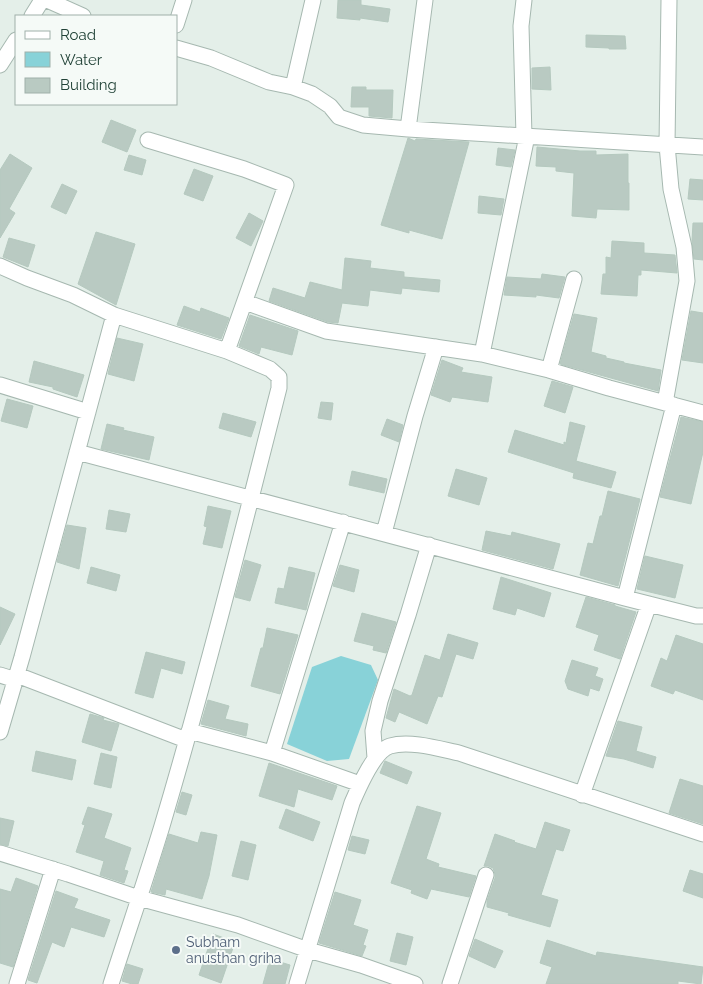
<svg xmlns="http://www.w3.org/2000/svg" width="703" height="984" font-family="Raleway,sans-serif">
<rect width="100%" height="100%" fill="#e4efe9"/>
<path fill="#88d2d8" d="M341 656 371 665 378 680 349 759 327 761 287 744 312 667Z"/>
<path fill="#b9cac2" stroke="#b5c9bf" d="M338 0H361V5L390 9 388 22 360 18V20L337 18Z
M586 35 625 36 626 49H609V48L586 47Z
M550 67 551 90 532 89V68Z
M352 87H366V90H393L392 118 369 116V107H351Z
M111 120 136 130 127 152 102 142Z
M408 138 415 141 416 139 469 142 442 239 409 230V233L381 225Z
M537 147 580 151H596V155L628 154V183H629V210L597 209 596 218 572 216 574 173 556 171V167L536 166Z
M498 148 515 150 511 167 496 165Z
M10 154 32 168 9 209 15 213 0 238V170Z
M129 155 146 160 142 175 124 170Z
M194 169 213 176 203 201 184 194Z
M690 179 703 180V200L688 199Z
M62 184 77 191 66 214 51 207Z
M479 196 504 199 501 215 478 213Z
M249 213 263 221 251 246 236 238Z
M693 223H703V260L694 259 692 241Z
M96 232 135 244 116 305 78 284Z
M9 238 35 245 28 267 3 257Z
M612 241 644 243V253L675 255 677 273 641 270V275H638L637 296 601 294 603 274H606V257L611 258Z
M345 258 371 261 370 268 404 272V277L440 280 439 292 402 288 401 294 370 290 368 306 342 303 338 323 328 322 269 301 273 288 305 298 310 282 342 290Z
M542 274 565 277 559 298 536 295V297L504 295 507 277 541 279Z
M184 306 200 312 201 308 229 318 221 339 177 325Z
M691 311 703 313V363L682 360Z
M574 314 597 318 591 352 606 356V358L624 362V363L661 370 658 391 560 364Z
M250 315 298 331 292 355 261 347 259 354 239 346Z
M117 338 143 344 134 381 108 374Z
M442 360 463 368 461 372 492 377 488 402 452 397 450 402 431 395Z
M34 361 84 375 77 397 53 389V387L29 382Z
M552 381 573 387 565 413 544 406Z
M7 399 33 406 27 428 1 421Z
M321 402 333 403 331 420 318 418Z
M223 413 256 422 251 437 219 428Z
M681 417 703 422V452L691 504 660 497Z
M387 419 403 425 399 442 381 435Z
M570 422 585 426 576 461 616 472 611 488 573 478 574 473 508 452 515 430 564 445V442L566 443Z
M107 424 124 428 123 430 154 437 149 460 101 449Z
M456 469 487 478 479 505 448 496Z
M352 471 387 479 384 493 349 485Z
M608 491 640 499 618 586 580 575 588 543 593 544 600 516H602Z
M208 506 231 511 222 548 203 544 207 527 204 526Z
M109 510 130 514 126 532 106 529Z
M67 525 86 528 79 569 57 562Z
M486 531 511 536 512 532 560 544 553 569 482 550Z
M645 556 683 565 675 598 637 589Z
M245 560 261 565 250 601 235 597Z
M340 565 359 570 354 592 333 586Z
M91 567 120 575 116 591 87 583Z
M289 567 315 573 306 610 275 603 278 588 284 589Z
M501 577 551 593 544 617 517 608 515 615 493 609Z
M586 597 615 605V606L636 612 620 659 594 650 599 635 576 627Z
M0 607 15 614 0 645Z
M362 613 396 622 386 653 373 650 374 646 354 641Z
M267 628 298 635 280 694 251 686 257 663 261 648H263Z
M448 634 478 643 473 659 456 654 442 697 438 696 427 724 399 712 395 722 386 718 394 689 410 696 412 695 425 655 440 660Z
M676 635 703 644V700L675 690 673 694 651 686 661 658 667 661Z
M146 652 185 662 182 674 161 668 153 698 135 693Z
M572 660 598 668 595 676 603 679 599 691 590 688 588 696 568 689 565 681Z
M208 700 229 706 225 719 248 724 246 736 201 724Z
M90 714 104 718 103 720 119 724 111 751 82 742Z
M618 721 642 727 636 751 656 757 653 768 624 759 606 756Z
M36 751 76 760 72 780 32 771Z
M101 753 117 757 111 788 94 784Z
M385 761 412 772 407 784 380 773Z
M269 763 337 786 332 800 298 789 294 807 259 796Z
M680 779 703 786V824L669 813Z
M182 792 192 795 186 815 176 812Z
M417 806 441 813 426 859 439 864 438 867 476 876 469 897 431 889 427 899 411 893 412 890 391 883Z
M88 807 112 814 104 838 131 848 124 870 128 871 124 883 100 875 104 861 76 852 85 825 82 824Z
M286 809 320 822 313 841 279 828Z
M0 818 14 821 8 846 0 844Z
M545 822 570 830 563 851 556 849 541 895 558 900 550 927 508 915 509 913 487 907V901L495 878V874L493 868 488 866H484L495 834 515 841 514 842 536 849Z
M201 832 217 835 209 876 202 899 166 889 165 895 151 892 169 834 198 843Z
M352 836 369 840 365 854 348 850Z
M241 841 256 845 248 880 232 876Z
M690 870 703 874V898L683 891Z
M16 878 38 886 13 967 0 963V889L11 892Z
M56 891 78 899 74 908 110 920 104 937 71 927 64 947 52 942 37 983 28 980Z
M335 892 361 900 353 925 368 930 363 945 366 946 362 956 319 943Z
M397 933 413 937 406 965 390 961Z
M213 934 235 942 221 983 199 975Z
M475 939 503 951 495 968 469 956Z
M547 940 596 956 597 952 703 967 701 984 678 981V984H546L552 967 540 963Z
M270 959 290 965 285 984H263Z
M127 964 143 969 138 984H132L122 981Z"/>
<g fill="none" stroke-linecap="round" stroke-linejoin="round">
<defs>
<path id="minor" d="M47 0 83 16
M524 0 521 26 524 136
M32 16 42 0
M176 25 184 0
M176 48 211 58 269 82 293 87 312 94 330 106 339 117 363 125 408 129 703 147
M0 65 16 40
M293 87 313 0
M408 129 425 0
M148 140 244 169 286 185 227 351
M0 266 27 278 73 295 114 315 22 657 0 732
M245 302 326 331 482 354 549 370 609 388 703 413
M482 354 527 136
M549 370 574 279
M0 385 88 412
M665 403 687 281 684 247 671 189 667 145 669 0
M77 452 625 598 696 616H703
M384 533 415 416 436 347
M625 598 674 405
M0 675 16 680
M17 675 186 740
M189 731 272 753 360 784
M272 753 343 522
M375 758 373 731 380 701 408 615 429 545
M582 795 649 604
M0 853 68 874 139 898 238 925 308 950 361 965 415 984
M17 984 53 869
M111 984C128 931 146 879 162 826 205 681 242 534 279 388V377L270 369 227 351 114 315
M297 984 352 803C358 789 374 751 390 746 410 740 440 749 459 753L703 834
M450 984 486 875"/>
</defs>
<use href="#minor" stroke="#a6b8b0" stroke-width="17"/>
<use href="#minor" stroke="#fff" stroke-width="15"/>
</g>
<circle fill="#5c6f8a" stroke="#f5faf7" stroke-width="2" cx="176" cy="950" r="5"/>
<g text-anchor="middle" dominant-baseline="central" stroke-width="4" stroke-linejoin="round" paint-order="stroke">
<g font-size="14" fill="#4e5e75" stroke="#f5faf7" text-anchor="start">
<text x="186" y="942">Subham<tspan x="186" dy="16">anusthan griha</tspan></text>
</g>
</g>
<rect x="15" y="15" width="162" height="90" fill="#f5faf7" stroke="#a0b0aa"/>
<rect x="25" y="31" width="25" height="8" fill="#ffffff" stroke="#a0b0aa"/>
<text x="60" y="40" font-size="15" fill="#214237">Road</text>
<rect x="25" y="52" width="25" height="15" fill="#88d2d8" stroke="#a0b0aa"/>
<text x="60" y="65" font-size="15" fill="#214237">Water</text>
<rect x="25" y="78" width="25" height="15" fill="#b9cac2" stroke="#a0b0aa"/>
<text x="60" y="90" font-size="15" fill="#214237">Building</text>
</svg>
